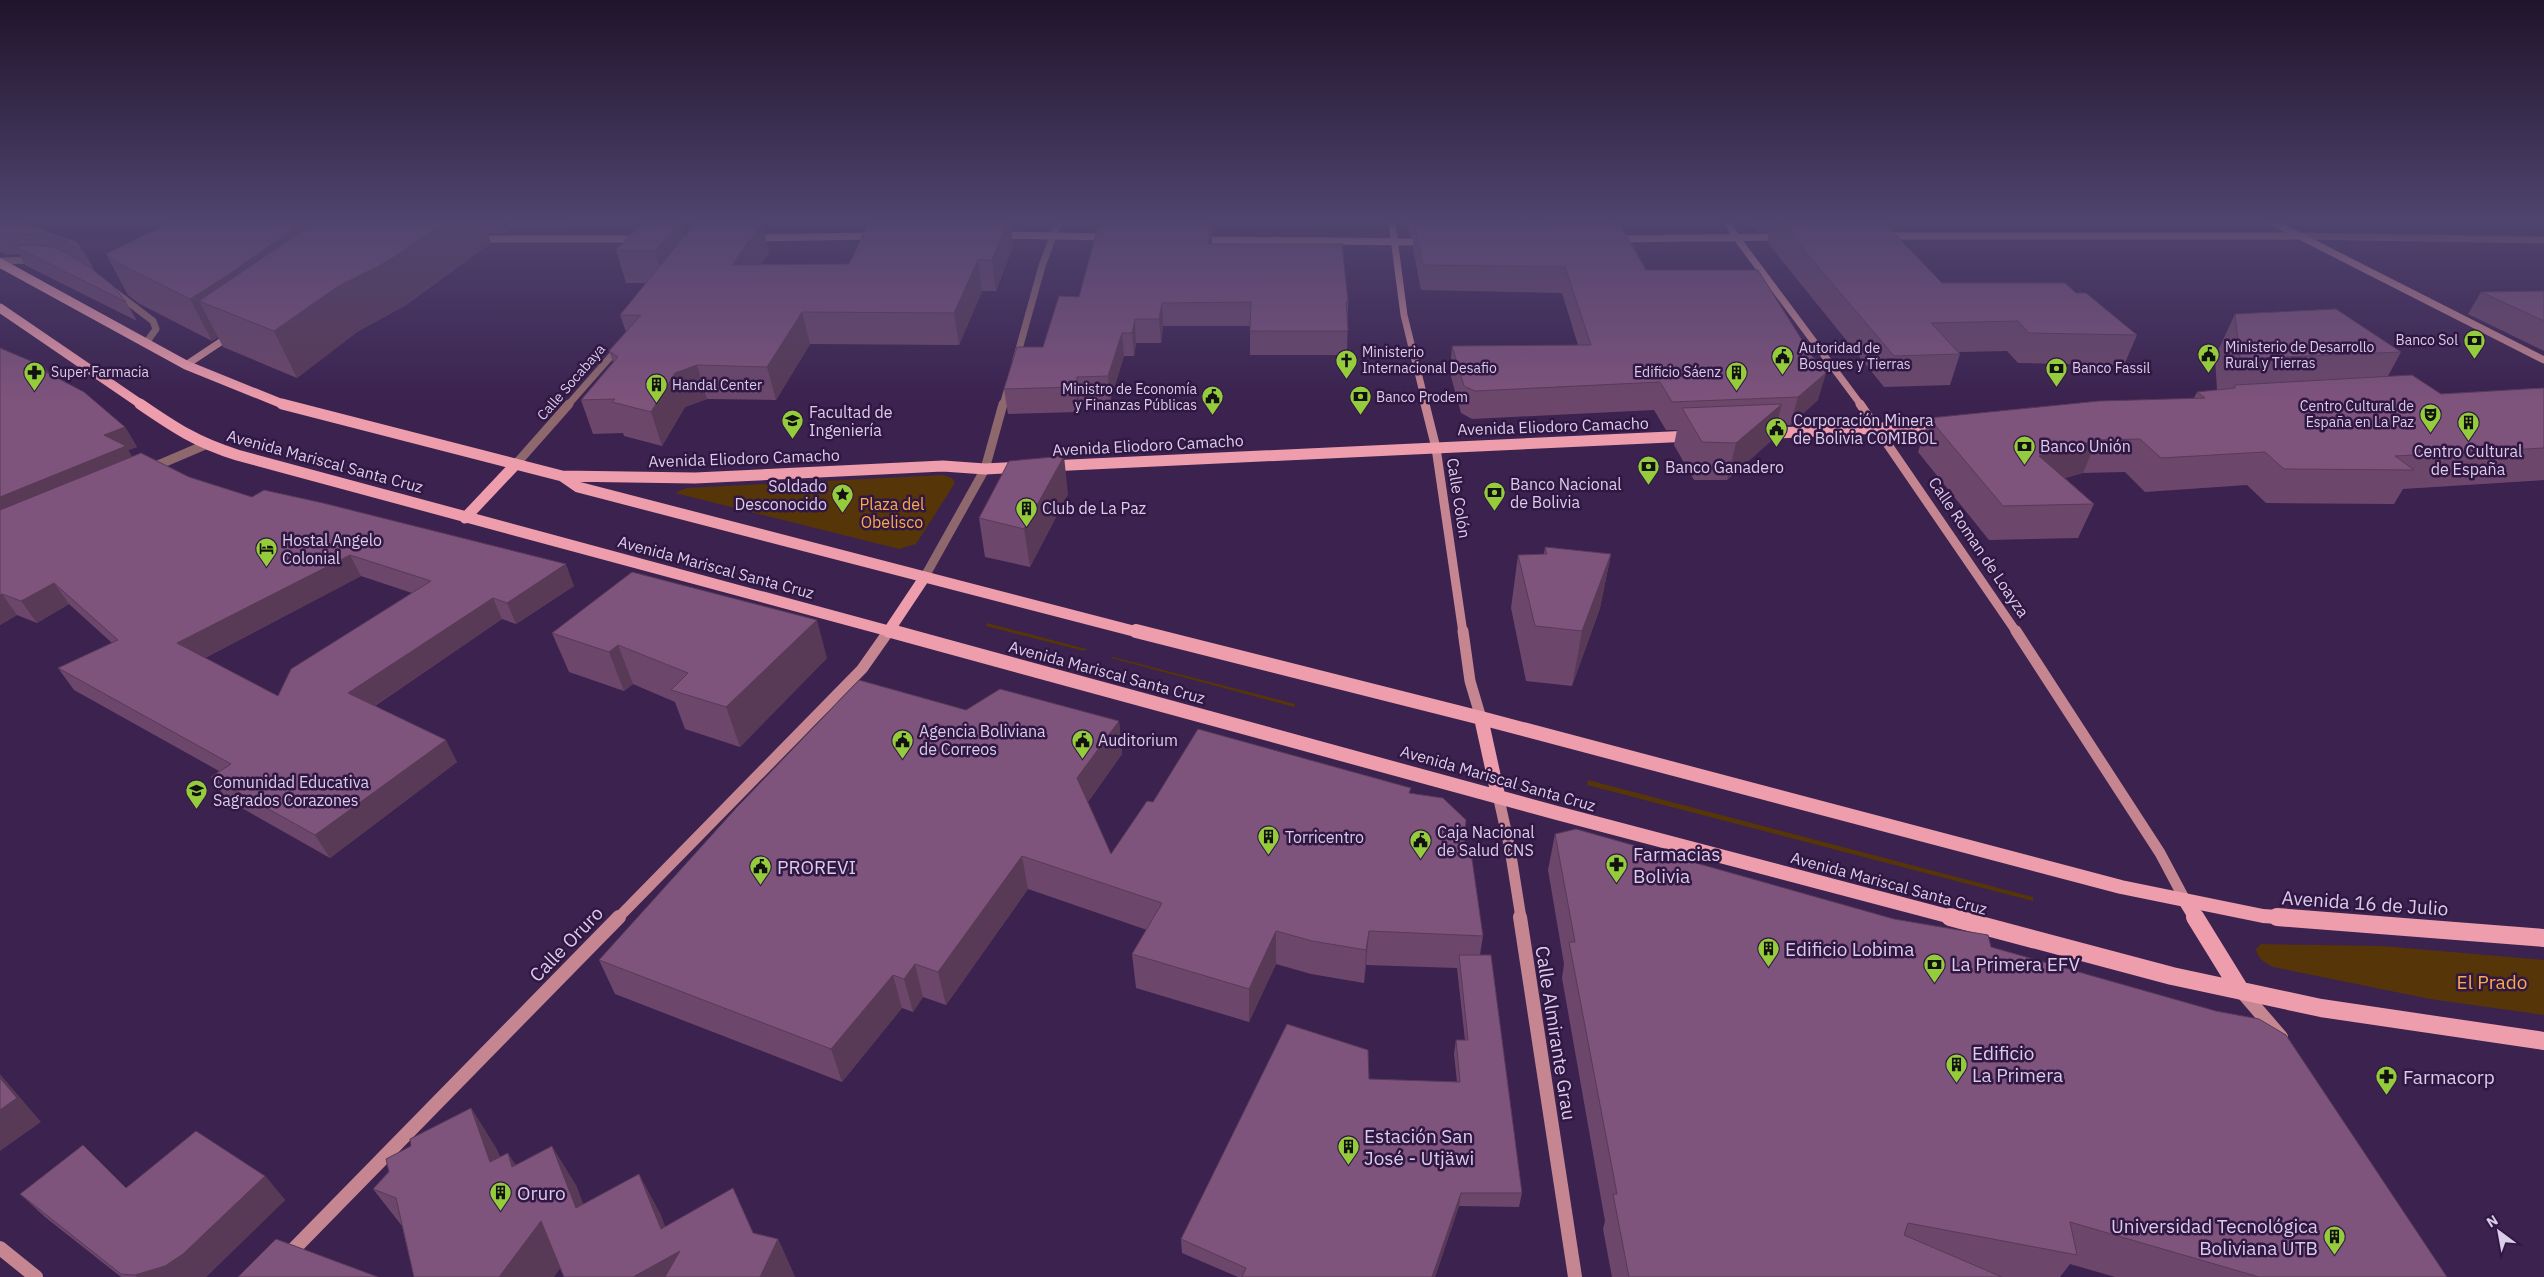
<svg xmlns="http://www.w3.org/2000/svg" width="2544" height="1277" font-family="'IBM Plex Sans',sans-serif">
<rect width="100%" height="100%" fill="#3b224f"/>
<path fill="#563508" d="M943 475 952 478 955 483 916 544 899 549 675 493 686 488Z
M987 623 1086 649 1084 651 986 626Z
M1113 657 1295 704 1294 707 1111 658Z
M1588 780 2033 897V901L1587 785Z
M2261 944 2382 946 2544 960V1015L2430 999 2273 967C2265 963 2257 958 2256 949Z"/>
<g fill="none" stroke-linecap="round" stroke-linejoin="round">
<path stroke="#8f686e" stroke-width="7" d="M0 261 35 260
M111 289 153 321 156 329 146 343"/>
<path stroke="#8f686e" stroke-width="7" d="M2296 236 2544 240
M1016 360 1042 266 1058 223
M568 405 620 346
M1003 405 1009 384"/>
<path stroke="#8f686e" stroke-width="9" d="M516 464 569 404
M151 468 205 445
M924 578 985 469 1003 404"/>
<path stroke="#c58691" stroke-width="7" d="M1392 223 1404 315 1426 405
M1728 223 1736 237 1861 405
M2274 223 2544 360
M1000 235 1108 237
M1884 236H2296
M752 238 875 236
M477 239H640
M1614 239 1780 237
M1200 240 1425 242
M186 365 231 335"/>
<path stroke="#c58691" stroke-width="9" d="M1425 404 1436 448 1463 633
M1860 404 2017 633"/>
<path stroke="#c58691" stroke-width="11" d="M1463 631 1470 681 1481 718
M2016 631 2160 853 2185 900
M1498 795 1510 849 1521 918
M618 918 862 669 888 632"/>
<path stroke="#c58691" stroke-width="14" d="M1520 917 1575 1277
M2243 993 2281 1037
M0 1248 36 1277
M288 1255 619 917"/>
<path stroke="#ee9dac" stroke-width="9" d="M0 263 186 365 285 405
M0 308 142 405"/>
<path stroke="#ee9dac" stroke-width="11" d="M140 404C175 428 196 442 237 455L896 633
M282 404 562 476 578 487 1141 633
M1759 434 1943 425
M1049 466 1691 436
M562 476 695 478 943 466 985 469 1022 467
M465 518 516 464
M888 632 924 578"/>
<path stroke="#ee9dac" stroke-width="14" d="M891 631 1557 813 1955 918
M1136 631 1481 718 2121 887 2263 916 2293 918
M1481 718 1498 795
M2185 900 2196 918"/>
<path stroke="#ee9dac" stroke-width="18" d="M1950 917 2172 976 2321 1008 2544 1041
M2195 917 2240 990
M2277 917 2544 938"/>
</g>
<path fill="#6c476b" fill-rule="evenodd" d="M0 223 75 241 84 252 95 271 90 268 126 302 137 321 25 265 19 254 7 255 0 252Z
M169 223H575L570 228 511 229 506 233H487L491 243 406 305 357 332 297 378 223 347 218 337 212 341 138 303 128 295 106 254Z
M762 223 769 253 761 264H849L1013 246 996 291H982L959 345 810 344 776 400 707 399 685 407 662 446 624 436 623 433 593 434 581 400 613 362 609 351 626 332 620 315 646 283H626L616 250 685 236Z
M1065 223H1214L1213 233H1211L1212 244 1348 302 1347 355H1250V326H1163L1161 343H1136L1134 356H1124L1110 401H1079L1078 412 1008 414 1004 389 1043 347 1079 297 1098 227H1065Z
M1408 223H1544V225L1646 270 1818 400 1790 425H1776L1772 440 1727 480H1694L1674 445 1677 430H1666L1654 410 1472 419 1461 413 1450 373 1452 346 1578 345 1562 293 1421 290 1413 248V237H1410Z
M1751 223H1890L1889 225H1886L1942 283 2076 293 2137 335 2124 365 2018 363 2007 351 1959 352 1960 354 1950 385 1884 387 1767 242 1769 232H1758Z
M2544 291V351L2468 314 2481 292Z
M2235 314 2401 352 2388 376 2441 394 2544 388V480L2403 489 2394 504 2266 503 2247 485 2145 492 2125 472 2083 473 2065 478 2094 504 2078 538 1989 540 1918 452 1929 418 2194 398 2197 392 2217 390 2215 357Z
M0 348 50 374 125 427 137 447 128 450 132 457 189 477 252 497 574 586 516 624 502 619 375 706 457 762 330 858 226 799 211 777 219 771 74 690 58 668 112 643 69 604 37 623 17 615 0 625ZM361 576 412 593 278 696 205 658Z
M1068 494 1030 567 985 557 979 518Z
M1545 547 1611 554 1600 608 1572 686 1526 681 1511 608 1518 555 1544 554Z
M552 633 827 658 740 747 685 729 675 702 633 684 624 691 569 672Z
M966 710 1119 721 1122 754 1088 802 1111 854 1153 802 1410 794 1464 844 1483 936 1480 955 1522 1193 1519 1207 1459 1206 1435 1277H1238L1182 1253 1181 1239 1369 1079 1457 1082 1454 1054 1456 1040H1465L1457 968 1366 965 1364 983 1311 974 1276 964 1249 1022 1136 988 1132 954 1147 930 1028 889 946 1005 923 997 913 1012 902 1008 842 1082 615 994 599 960Z
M1555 834 1991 947 2447 1277H2115L2070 1264 2060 1277H1612L1603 1229 1605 1221 1562 978 1564 964 1548 870Z
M471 1108 496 1148 500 1157 516 1165 576 1185 583 1204 660 1213 665 1227 754 1233 778 1239 795 1277H564L560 1268 554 1277H414L402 1226 373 1189 411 1146Z
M265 1176 285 1200 206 1277H121L45 1217 20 1194 126 1188Z"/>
<path fill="#583a57" d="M302 223H327L199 301 218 337 212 341 190 299Z
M443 223H484L491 243 406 305 357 332 297 378 274 331 337 287Z
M503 223H510L511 229 506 233Z
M568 223H575L570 228Z
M679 223H681L689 253 665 284 655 251Z
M762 223 769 253 740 295 732 265Z
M1007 223H1011L1013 246 996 291 992 260Z
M1211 223 1212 244H1208Z
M978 260 982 291 959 345 954 313Z
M1162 303 1163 326 1161 343 1159 319Z
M802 312 810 344 776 400 767 367Z
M1135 319 1136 343 1134 356 1132 333Z
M1122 333 1124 356 1110 401 1108 376Z
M697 365 707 399 685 407 662 446 651 412 675 373Z
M45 367 57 386 40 369Z
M1826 373 1818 400 1790 425 1798 397Z
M1077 377 1079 401 1078 412 1076 387Z
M1782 404 1772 440 1727 480 1736 443Z
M125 427 137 447 128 450 138 466 0 523V497L104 435Z
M2097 440 2083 473 2025 489 2039 456Z
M1064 456 1068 494 1030 567 1024 529Z
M1611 554 1600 608 1572 686 1582 631Z
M350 555 361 576 191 665 177 643Z
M566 564 574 586 516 624 507 603Z
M54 583 69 604 37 623 21 601Z
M2 594 17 615 0 625V595Z
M493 598 502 619 361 715 348 693Z
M817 620 827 658 740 747 726 707Z
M618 645 633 684 624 691 609 652Z
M1119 721 1122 754 1081 811 1077 778Z
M446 740 457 762 330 858 315 835Z
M1022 856 1028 889 946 1005 938 972Z
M1276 931V964L1249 1022V989Z
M1369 931 1366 965 1364 983 1366 950Z
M915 964 923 997 913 1012 904 979Z
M893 975 902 1008 842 1082 831 1049Z
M0 1074 41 1122 0 1151Z
M471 1108 496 1148 515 1201 490 1162Z
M552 1146 576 1185 599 1247 576 1208Z
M508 1153 533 1192 512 1167Z
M639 1174 660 1213 676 1254 680 1251 694 1277H633L661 1229Z
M265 1176 285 1200 206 1277H137L135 1275Z
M733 1188 767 1262 778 1239 795 1277H760Z
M1461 1193 1459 1206 1435 1277H1432Z
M541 1221 566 1260 554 1277H499Z"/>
<path fill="#7e537c" stroke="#583a57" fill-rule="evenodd" d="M0 223H22L75 241 84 252 60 238 35 234 0 236Z
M169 223H302L228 275 190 299 116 262 106 254Z
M314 223H443L388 261 337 287 274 331 199 301Z
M642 223H679L655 251 616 250Z
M695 223H762L732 265 849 264 869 223H1007L992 260H978L954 313 802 312 767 367 697 365 675 373 651 412 612 402 615 399 581 400 618 357 609 351 641 315H620Z
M1099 223H1211L1208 244H1342L1348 302H1346L1348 331H1250L1251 302 1162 303 1159 319H1135L1132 333H1122L1108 376 1077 377 1076 387 1004 389 1017 347H1043L1059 296 1079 297Z
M1544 223V225L1620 224 1646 270H1758L1812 356 1826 373 1798 397 1672 402 1660 382 1475 391 1464 386 1452 346 1591 345 1565 267 1423 265 1414 224Z
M1781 223H1884L1942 283H2065L2076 293H2086L2137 335 2029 333 2018 321 1931 323 1960 354 1894 356Z
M35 245 57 248 88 266 112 285 126 302 14 246Z
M2544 291V321L2481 292Z
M2336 309 2401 352 2240 359 2235 314Z
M0 348 45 367 40 369 84 392 125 427 104 435 126 446 0 497Z
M2412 375 2441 394 2544 388V448L2395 456 2414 470 2284 469 2265 452 2161 458 2140 439 2097 440 2039 456 2094 504 2003 506 1929 418 2099 401 2205 398 2197 392 2235 388V385Z
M1782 404 1736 443 1702 442 1682 408Z
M141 453 189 477 252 497 264 490 323 503 566 564 507 603 493 598 348 693 446 740 315 835 211 777 231 764 58 668 118 640 54 583 21 601 2 594 0 595V510ZM350 555 431 581 291 669 278 696 177 643Z
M1064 456 1024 529 979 518 1009 461Z
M1545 547 1611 554 1582 631 1535 626 1518 555 1547 554Z
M632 572 817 620 726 707 671 690 688 673 618 645 609 652 552 633Z
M859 680 966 710 1000 689 1119 721 1077 778 1111 854 1147 801 1153 802 1198 729 1411 788 1409 793 1443 798 1466 820 1464 844 1470 845 1483 936 1369 931 1366 950 1312 941 1276 931 1249 989 1132 954 1162 903 1022 856 938 972 915 964 904 979 893 975 831 1049 599 960 738 806Z
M1576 829 1894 919 1988 935 1991 947 2216 1011 2259 1019 2286 1035 2447 1277H2259L2070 1222 2077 1255 1908 1223 1904 1235 2002 1277H1629L1613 1194H1617L1569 942H1575L1555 834Z
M1459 955H1491L1522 1193H1461L1432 1277H1242L1246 1268 1181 1239 1287 1024 1368 1050 1369 1079 1460 1082 1456 1040H1468Z
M0 1078 17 1098 0 1110Z
M471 1108 490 1162 508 1153 512 1167 552 1146 576 1208 639 1174 661 1229 733 1188 753 1233 778 1239 760 1277H665L680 1251 633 1277H564L541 1221 499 1277H414L396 1198 373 1189 389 1172 386 1159 411 1146 410 1139Z
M196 1131 265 1176 183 1254 165 1266 135 1275 121 1274 20 1194 83 1145 126 1188Z
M276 1239 378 1277H238Z"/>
<linearGradient id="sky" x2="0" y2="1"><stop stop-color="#20132b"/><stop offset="0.55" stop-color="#4f446e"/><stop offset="1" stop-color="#4f446e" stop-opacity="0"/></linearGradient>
<rect width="2544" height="402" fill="url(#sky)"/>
<defs>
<symbol id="bank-pin" viewBox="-11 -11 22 30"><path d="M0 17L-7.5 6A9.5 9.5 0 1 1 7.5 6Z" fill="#95cc3b" stroke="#311844"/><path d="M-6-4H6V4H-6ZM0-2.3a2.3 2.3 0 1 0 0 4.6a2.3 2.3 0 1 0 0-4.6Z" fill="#111"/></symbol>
<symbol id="civic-pin" viewBox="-11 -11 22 30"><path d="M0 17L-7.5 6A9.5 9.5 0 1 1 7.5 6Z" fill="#95cc3b" stroke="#311844"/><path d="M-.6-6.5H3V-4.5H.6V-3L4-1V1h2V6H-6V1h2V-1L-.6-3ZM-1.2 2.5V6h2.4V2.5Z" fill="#111"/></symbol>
<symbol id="church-pin" viewBox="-11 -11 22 30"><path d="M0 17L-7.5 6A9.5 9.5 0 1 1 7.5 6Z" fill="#95cc3b" stroke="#311844"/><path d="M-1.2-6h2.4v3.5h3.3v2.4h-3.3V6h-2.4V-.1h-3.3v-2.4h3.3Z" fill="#111"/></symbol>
<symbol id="pharmacy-pin" viewBox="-11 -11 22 30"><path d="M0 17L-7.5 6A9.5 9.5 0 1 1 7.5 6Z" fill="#95cc3b" stroke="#311844"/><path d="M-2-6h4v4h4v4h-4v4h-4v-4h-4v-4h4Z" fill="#111"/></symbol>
<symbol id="building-pin" viewBox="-11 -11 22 30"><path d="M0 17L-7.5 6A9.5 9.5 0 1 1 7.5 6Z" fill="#95cc3b" stroke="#311844"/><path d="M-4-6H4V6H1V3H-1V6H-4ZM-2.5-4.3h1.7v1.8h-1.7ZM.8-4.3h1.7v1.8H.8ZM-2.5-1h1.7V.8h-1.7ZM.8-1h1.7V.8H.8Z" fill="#111"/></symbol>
<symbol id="theatre-pin" viewBox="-11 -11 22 30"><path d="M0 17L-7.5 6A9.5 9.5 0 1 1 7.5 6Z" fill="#95cc3b" stroke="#311844"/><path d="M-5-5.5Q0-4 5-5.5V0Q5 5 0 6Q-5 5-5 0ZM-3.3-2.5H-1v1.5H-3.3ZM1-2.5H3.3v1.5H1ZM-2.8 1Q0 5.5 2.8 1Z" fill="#111"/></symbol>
<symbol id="university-pin" viewBox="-11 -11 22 30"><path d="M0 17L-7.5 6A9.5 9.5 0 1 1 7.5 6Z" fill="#95cc3b" stroke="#311844"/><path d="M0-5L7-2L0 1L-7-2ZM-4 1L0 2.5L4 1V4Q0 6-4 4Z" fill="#111"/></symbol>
<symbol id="sight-pin" viewBox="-11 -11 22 30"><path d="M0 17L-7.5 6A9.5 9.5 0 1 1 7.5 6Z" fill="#95cc3b" stroke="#311844"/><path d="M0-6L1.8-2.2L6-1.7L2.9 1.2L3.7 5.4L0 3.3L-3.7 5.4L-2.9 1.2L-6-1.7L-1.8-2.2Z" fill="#111"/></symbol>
<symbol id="hotel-pin" viewBox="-11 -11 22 30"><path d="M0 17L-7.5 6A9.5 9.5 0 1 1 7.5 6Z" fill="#95cc3b" stroke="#311844"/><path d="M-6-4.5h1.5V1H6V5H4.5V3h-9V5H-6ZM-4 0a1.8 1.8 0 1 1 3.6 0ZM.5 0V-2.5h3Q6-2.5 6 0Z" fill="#111"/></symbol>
<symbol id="school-pin" viewBox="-11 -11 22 30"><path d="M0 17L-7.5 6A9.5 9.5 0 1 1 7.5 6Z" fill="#95cc3b" stroke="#311844"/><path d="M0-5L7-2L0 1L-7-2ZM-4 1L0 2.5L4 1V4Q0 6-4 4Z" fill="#111"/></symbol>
</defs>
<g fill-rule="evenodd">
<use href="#bank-pin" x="2462" y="328" width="25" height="34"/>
<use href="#civic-pin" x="2196" y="342" width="25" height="34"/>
<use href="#civic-pin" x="1770" y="344" width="25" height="34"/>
<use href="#church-pin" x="1334" y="348" width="25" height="34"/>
<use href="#bank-pin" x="2044" y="356" width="25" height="34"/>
<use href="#pharmacy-pin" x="22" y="360" width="25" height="34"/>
<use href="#building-pin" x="1724" y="360" width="25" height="34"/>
<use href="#building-pin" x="644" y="372" width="25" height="34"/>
<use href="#civic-pin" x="1200" y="384" width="25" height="34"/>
<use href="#bank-pin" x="1348" y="384" width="25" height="34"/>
<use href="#theatre-pin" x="2418" y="402" width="25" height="34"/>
<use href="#university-pin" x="780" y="408" width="25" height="34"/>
<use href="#building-pin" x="2456" y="410" width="25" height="34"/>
<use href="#civic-pin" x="1764" y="416" width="25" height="34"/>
<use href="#bank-pin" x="2012" y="434" width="25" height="34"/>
<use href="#bank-pin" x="1636" y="454" width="25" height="34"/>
<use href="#bank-pin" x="1482" y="480" width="25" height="34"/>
<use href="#sight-pin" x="830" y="482" width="25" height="34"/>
<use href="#building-pin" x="1014" y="496" width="25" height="34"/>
<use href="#hotel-pin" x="254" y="536" width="25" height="34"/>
<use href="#civic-pin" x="890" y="728" width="25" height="34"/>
<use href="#civic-pin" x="1070" y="728" width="25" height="34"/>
<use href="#school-pin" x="184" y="778" width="25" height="34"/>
<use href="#building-pin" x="1256" y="824" width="25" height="34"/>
<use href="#civic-pin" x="1408" y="828" width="25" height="34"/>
<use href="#pharmacy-pin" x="1604" y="852" width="25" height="34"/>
<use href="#civic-pin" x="748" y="854" width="25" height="34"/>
<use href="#building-pin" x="1756" y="936" width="25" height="34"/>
<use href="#bank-pin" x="1922" y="952" width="25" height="34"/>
<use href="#building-pin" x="1944" y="1052" width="25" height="34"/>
<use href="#pharmacy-pin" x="2374" y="1064" width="25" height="34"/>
<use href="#building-pin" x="1336" y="1134" width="25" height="34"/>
<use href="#building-pin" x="488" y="1180" width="25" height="34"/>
<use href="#building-pin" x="2322" y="1224" width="25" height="34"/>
</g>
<g text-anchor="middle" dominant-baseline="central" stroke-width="5" stroke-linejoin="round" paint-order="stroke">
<g font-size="14" fill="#dbcde9" stroke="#311844" text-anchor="start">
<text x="2458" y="340" text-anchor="end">Banco Sol</text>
<text x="2225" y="347">Ministerio de Desarrollo<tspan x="2225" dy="16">Rural y Tierras</tspan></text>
<text x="1799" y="348">Autoridad de<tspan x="1799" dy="16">Bosques y Tierras</tspan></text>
<text x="1362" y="352">Ministerio<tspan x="1362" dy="16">Internacional Desafio</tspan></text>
<text x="2072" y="368">Banco Fassil</text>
<text x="51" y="372">Super Farmacia</text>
<text x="1721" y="372" text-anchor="end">Edificio Sáenz</text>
<text x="672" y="385">Handal Center</text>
<text x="1197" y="389" text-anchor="end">Ministro de Economía<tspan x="1197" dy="16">y Finanzas Públicas</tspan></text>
<text x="1376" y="397">Banco Prodem</text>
<text x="2414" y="406" text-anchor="end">Centro Cultural de<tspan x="2414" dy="16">España en La Paz</tspan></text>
</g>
<g font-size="14" fill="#dbcde9" stroke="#311844">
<text transform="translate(571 382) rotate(-49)">Calle Socabaya</text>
</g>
<g font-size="16" fill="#dbcde9" stroke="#311844" text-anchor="start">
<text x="809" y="412">Facultad de<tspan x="809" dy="18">Ingeniería</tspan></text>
<text x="1793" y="420">Corporación Minera<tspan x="1793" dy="18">de Bolivia COMIBOL</tspan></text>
<text x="2040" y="446">Banco Unión</text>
<text x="2468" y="451" text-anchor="middle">Centro Cultural<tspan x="2468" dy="18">de España</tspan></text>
<text x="1665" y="467">Banco Ganadero</text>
<text x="1510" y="484">Banco Nacional<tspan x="1510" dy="18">de Bolivia</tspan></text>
<text x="827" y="486" text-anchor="end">Soldado<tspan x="827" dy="18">Desconocido</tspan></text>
<text x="1042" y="508">Club de La Paz</text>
<text x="282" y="540">Hostal Angelo<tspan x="282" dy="18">Colonial</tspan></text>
<text x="919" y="731">Agencia Boliviana<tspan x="919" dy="18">de Correos</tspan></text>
<text x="1098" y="740">Auditorium</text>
<text x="213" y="782">Comunidad Educativa<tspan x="213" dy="18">Sagrados Corazones</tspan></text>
<text x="1437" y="832">Caja Nacional<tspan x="1437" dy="18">de Salud CNS</tspan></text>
<text x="1285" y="837">Torricentro</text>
</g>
<g font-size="16" fill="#dbcde9" stroke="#311844">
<text transform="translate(1553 426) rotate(-2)">Avenida Eliodoro Camacho</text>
<text transform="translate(1148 445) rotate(-3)">Avenida Eliodoro Camacho</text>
<text transform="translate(744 458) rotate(-2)">Avenida Eliodoro Camacho</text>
<text transform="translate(325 461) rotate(15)">Avenida Mariscal Santa Cruz</text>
<text transform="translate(1459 498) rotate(81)">Calle Colón</text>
<text transform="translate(1979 547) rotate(56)">Calle Roman de Loayza</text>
<text transform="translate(716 567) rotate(15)">Avenida Mariscal Santa Cruz</text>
<text transform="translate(1107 672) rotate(15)">Avenida Mariscal Santa Cruz</text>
<text transform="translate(1498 778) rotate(16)">Avenida Mariscal Santa Cruz</text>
<text transform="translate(1889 883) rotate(15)">Avenida Mariscal Santa Cruz</text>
</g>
<g font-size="16" fill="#faab49" stroke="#311844">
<text x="892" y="504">Plaza del<tspan x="892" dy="18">Obelisco</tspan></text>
</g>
<g font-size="19" fill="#dbcde9" stroke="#311844" text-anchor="start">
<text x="1633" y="854">Farmacias<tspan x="1633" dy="22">Bolivia</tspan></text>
<text x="777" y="867">PROREVI</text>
<text x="1785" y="949">Edificio Lobima</text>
<text x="1951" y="964">La Primera EFV</text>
<text x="1972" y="1053">Edificio<tspan x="1972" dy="22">La Primera</tspan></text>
<text x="2403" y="1077">Farmacorp</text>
<text x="1364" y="1136">Estación San<tspan x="1364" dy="22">José - Utjäwi</tspan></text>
<text x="517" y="1193">Oruro</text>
<text x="2318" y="1226" text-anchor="end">Universidad Tecnológica<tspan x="2318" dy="22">Boliviana UTB</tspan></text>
</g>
<g font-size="19" fill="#dbcde9" stroke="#311844">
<text transform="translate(2365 903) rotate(4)">Avenida 16 de Julio</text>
<text transform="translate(566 944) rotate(-46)">Calle Oruro</text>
<text transform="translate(1556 1033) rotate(81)">Calle Almirante Grau</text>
</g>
<g font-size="19" fill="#faab49" stroke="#311844">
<text x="2492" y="982">El Prado</text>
</g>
</g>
<g transform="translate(2499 1232) rotate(328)" stroke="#311844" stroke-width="4" paint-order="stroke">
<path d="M0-4L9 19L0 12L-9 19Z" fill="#dbcde9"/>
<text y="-8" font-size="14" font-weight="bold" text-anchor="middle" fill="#dbcde9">N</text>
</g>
</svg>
